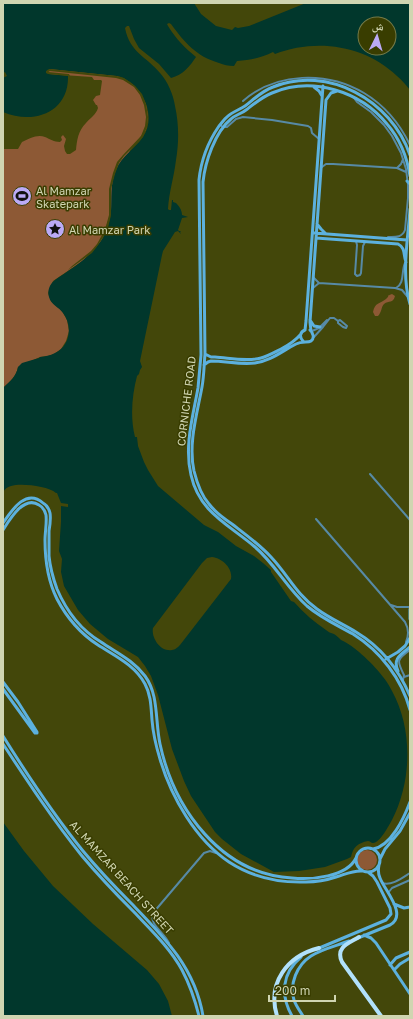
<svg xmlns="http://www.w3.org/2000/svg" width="413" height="1019" font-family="'Golos Text','Noto Naskh Arabic',sans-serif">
<rect width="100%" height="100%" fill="#43470a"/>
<path fill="#8d5935" d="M50 69 117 76 135 86 146 104 148 117 146 130 130 150 102 240 84 260 53 281 48 293 51 301 62 311 67 320 69 331 66 341 61 349 54 354 48 356 40 357 18 367C16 377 10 381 3 388V149H18L22 142C29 139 37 134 45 137 50 139 54 142 60 142L62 140 61 137 63 135 66 139 64 146 65 151 67 154H70L76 150C77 140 78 131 86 123 90 118 96 115 98 108L97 105H96L93 100 96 96 100 95 102 81 101 80H94L92 77 48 74H47Z
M392 294 395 296C393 304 389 300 384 304 381 307 382 312 378 316H375L373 312C375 302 380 304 386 299 391 294 385 297 392 294Z
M357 860a10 10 0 1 1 20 0a10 10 0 1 1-20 0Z"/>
<path fill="#01372c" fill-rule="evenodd" d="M3 3H194L201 14 216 26 232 30 235 27 238 28 249 26 306 3H410V90C406 85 402 80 397 76 365 45 316 38 275 54L273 52C261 58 250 60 237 61L234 66C228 66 224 65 219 63 196 56 185 43 171 24L169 23 167 24 168 26C176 39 185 48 196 57 190 66 183 75 171 78L159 64 139 48 134 39 129 26H127L125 28C130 53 146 56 160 73 168 82 173 94 175 106 179 124 179 142 176 160 174 177 169 192 168 209L169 210H171L172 200H173V202L176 203C179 206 182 210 182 215L188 217 182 218 178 230 179 231H181L180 232 181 234 178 231 175 232 163 251 162 255 140 361 142 367 140 370 139 374 137 376C132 395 130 417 135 437H137L138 446 144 462 148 470 158 486 204 525 218 532 236 546 254 556 263 563 271 570V572L291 601 294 602C304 613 314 622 326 630 328 632 331 633 334 634 337 636 339 638 341 640 346 642 350 645 354 648 367 658 385 676 392 691 413 729 412 781 392 820 389 825 380 843 373 843 371 843 370 841 368 841 358 843 353 847 351 857L347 859 325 867 299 871 274 872 241 854 222 839 215 832 191 796 184 781 172 749 158 695 151 676 145 666 138 657 108 639 90 624 78 610 64 586 61 572 62 559 59 551 61 522V506L68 507V504L61 503 57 493H56C48 486 21 483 11 486 7 487 5 489 3 492V388C10 381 16 377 18 367L22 363 39 358 40 357C45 356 50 356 55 353 70 346 73 326 63 313 59 307 51 305 49 297 47 290 50 284 55 280 81 262 108 247 111 212 112 197 110 184 116 170 122 155 135 149 143 137 158 115 141 81 117 76L50 69 47 70 48 74 68 76C69 113 33 125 3 112V78L7 76 5 72 3 73ZM365 24H389V48H365ZM212 557C222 558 233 568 231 579L180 645C178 647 175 650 172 650 160 652 151 637 153 628L202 563 207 558Z
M3 822 24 851 53 886 93 924 147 970 159 984 168 1001 172 1016H3Z"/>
<path fill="#43470a" d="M50 69 117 76 124 78 135 86 142 94 146 104 148 117 147 127 143 137 124 156 119 163 115 174 111 189V215L108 227 104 236 98 245 92 253 68 270 72 266 91 251 97 244 102 235 106 226 109 215V189L113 173 117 162 123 155 141 136 145 126 146 117 144 105 140 95 134 87 123 80 116 78 50 71 48 72 69 74 70 76 48 74 46 73V71Z"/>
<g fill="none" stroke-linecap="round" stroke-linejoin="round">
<path stroke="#578aa6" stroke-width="2" d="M354 98 357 102 371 112 384 125 392 136 401 153 406 169 408 185V198L405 230C402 238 395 237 388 237
M243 101C276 72 327 71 364 93 384 105 400 124 410 145
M220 125 223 127H227L236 119 243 117 272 120 308 126 311 128 312 133 319 139
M322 167 326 164H333L397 168 406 172
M397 168 401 164 403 159
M356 241 357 245 355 274 357 276 360 275 361 273 363 246 365 242
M313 277 319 283
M313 288 319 283 395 288 402 290 407 296
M396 288C405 283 401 272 405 263
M340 320 347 326 346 328 343 327 338 323V321Z
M312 331 319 328 327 320
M314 337 323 327 330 318H334L338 321
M370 474 410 520
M316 519 405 622C409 629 409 635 406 642
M391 605 397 607H410
M404 677 410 675
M403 680 404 675C397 661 396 660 410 650
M382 883C392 886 402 878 410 873
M388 893 392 888 410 880
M169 943C164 932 149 925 153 913L204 853 210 851 216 853"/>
<path stroke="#5cb1de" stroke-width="3" d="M314 87 319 91 322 96
M410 155C391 100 328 65 273 87 262 91 254 99 245 106 239 110 232 112 227 117 224 119 222 123 219 126 208 142 201 160 199 180L201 355C200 366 199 377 198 388 193 416 184 446 191 475 199 512 228 524 255 547 275 564 287 588 307 606 321 618 337 625 353 634 380 651 402 679 410 710
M410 176C407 157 400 139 387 124 360 91 312 76 272 93 262 97 255 103 246 110 241 114 235 115 231 119 215 132 205 162 203 182L205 354C204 365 204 376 202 387 197 414 188 444 194 471 197 483 201 495 209 504 215 512 223 518 232 524 245 534 259 544 271 557 288 575 296 594 317 609 329 618 343 624 356 632 381 647 399 670 410 696
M407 181 410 184
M410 209C408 240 401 274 410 304
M317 224 321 229 325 233
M314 233 407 240
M316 238 398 244C406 248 403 255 406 262
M310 320 314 326 320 327
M305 330 306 321 323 86
M311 331 310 322 326 100 331 93 337 91
M303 341C299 337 300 332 305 330
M205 354 211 357H215C230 358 247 362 261 358 268 356 275 352 281 349 289 345 295 341 301 334
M204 365 208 362 211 361C226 361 240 365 255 363 271 361 282 351 296 344 302 341 308 343 311 341 315 338 313 333 310 330
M3 523C12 510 26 488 43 503 47 505 49 509 50 513 51 519 50 525 49 531 49 539 49 548 49 556 50 567 53 578 57 589 66 610 81 630 101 642 117 653 133 660 145 676 159 695 155 721 160 744 174 809 221 874 292 878 311 880 347 877 356 858
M3 530C10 519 24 495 39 505 43 507 45 511 46 515 47 523 45 532 45 540 45 560 48 581 57 599 67 618 81 634 98 645 115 656 135 665 145 684 151 695 151 707 152 720 153 733 156 746 160 759 171 797 196 840 229 862 252 877 280 883 306 882 316 882 327 880 336 877 346 874 353 870 363 871
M410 609V619
M386 659 398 652 405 646 410 638
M398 671C392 658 402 654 410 647
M3 682 18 702 37 732V733H35L3 689
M3 736C28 776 53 814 83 851 98 869 114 886 131 903 163 936 195 967 203 1016
M3 744C28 782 53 820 82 856 98 875 116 894 134 912 151 930 170 948 182 970 190 985 195 1000 199 1016
M356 860a12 12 0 1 1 24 0a12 12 0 1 1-24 0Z
M373 849C391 846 404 818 410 802
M380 859 385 849 400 831 410 813
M394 904 404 908 410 907
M364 935 371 938 376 943 410 994
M358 938 390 925C408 915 385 891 380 878 378 874 378 870 379 865
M317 949 386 920 391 914 390 908 377 882 373 876 368 872
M390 965 396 958 410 952
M394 970 400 964 410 958
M292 1016C280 995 282 973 301 957
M303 1016C300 1011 296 1006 294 1000 289 984 297 965 311 956 322 949 336 946 349 941"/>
<path stroke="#b1e1fc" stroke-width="4" d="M359 937C349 943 335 947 342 962L381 1016
M277 1016C267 983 287 956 319 948"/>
</g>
<defs>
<symbol id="stadium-disc" viewBox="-11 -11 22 22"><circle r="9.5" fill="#bbaaf6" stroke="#393d00"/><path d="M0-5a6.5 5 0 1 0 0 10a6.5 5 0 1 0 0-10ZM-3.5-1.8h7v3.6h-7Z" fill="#111"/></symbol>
<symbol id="sight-disc" viewBox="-11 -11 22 22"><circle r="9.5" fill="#bbaaf6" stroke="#393d00"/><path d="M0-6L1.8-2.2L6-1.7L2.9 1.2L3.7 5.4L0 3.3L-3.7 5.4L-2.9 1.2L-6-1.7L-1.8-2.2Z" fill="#111"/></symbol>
</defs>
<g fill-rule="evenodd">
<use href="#stadium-disc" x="11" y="185" width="22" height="22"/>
<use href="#sight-disc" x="44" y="218" width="22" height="22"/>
</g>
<g text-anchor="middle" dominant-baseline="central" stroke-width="3" stroke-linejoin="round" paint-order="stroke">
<g font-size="11" fill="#d0d5b1" stroke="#393d00" text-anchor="start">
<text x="36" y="190">Al Mamzar<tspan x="36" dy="13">Skatepark</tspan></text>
<text x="69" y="229">Al Mamzar Park</text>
</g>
<g font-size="11" fill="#d0d5b1" stroke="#393d00">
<text transform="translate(186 401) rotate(-83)">CORNICHE ROAD</text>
<text transform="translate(122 877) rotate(48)">AL MAMZAR BEACH STREET</text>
</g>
</g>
<rect width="413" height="1019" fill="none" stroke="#d0d5b1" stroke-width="8"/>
<g transform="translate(377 36) rotate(5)"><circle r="19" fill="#393d00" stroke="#757a47"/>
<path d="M0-3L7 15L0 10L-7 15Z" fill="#bbaaf6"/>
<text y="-6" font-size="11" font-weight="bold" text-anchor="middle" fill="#d0d5b1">ش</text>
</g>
<path d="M269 995v6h66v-6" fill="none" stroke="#d0d5b1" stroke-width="2"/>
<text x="275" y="995" font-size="12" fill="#d0d5b1" stroke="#393d00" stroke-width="3" paint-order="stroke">200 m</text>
</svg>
